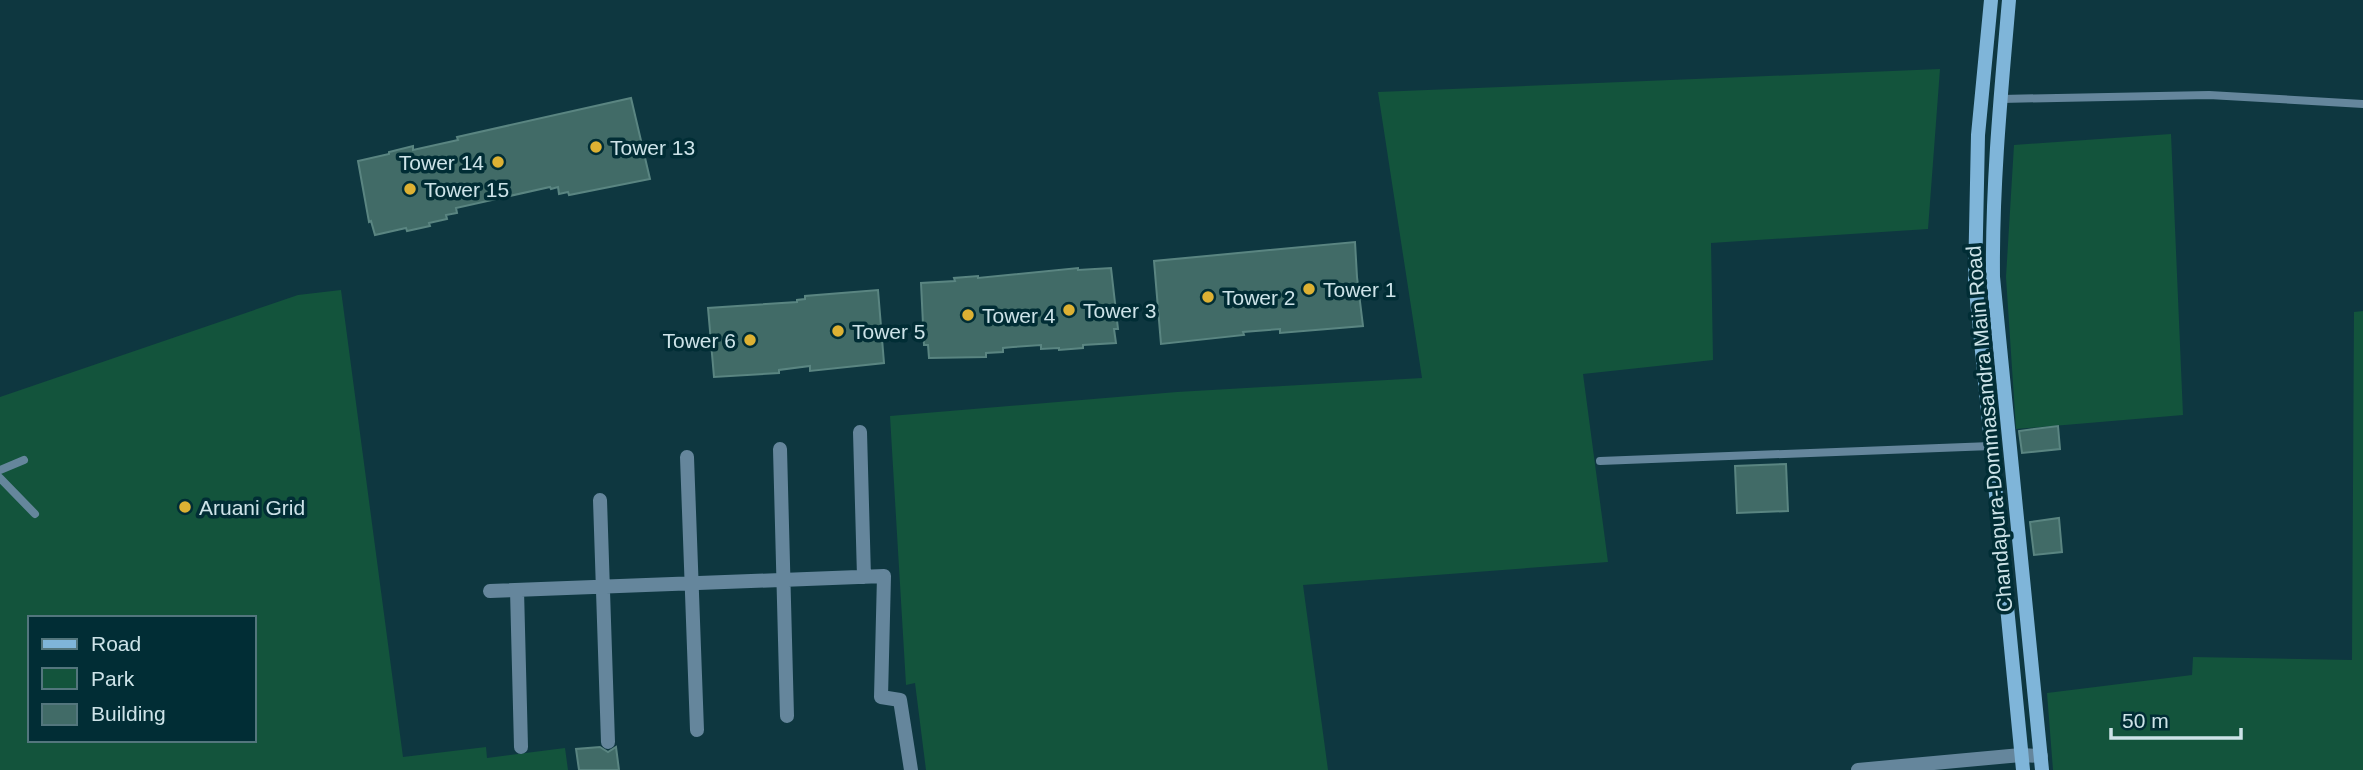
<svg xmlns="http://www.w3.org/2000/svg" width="2363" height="770" font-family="Arial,sans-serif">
<rect width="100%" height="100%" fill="#0e3740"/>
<path fill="#13543c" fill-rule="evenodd" d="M1940 69 1928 229 1711 243 1713 360 1583 374 1608 562 1303 585 1328 770H926L915 683 906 685 890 416 1177 392 1422 378 1378 92Z
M2171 134 2183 415 2016 429 2006 277 2014 145Z
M341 290 403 757 486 747 487 758 565 748 568 770H0V397L298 295ZM30 618H254V740H30Z
M2363 311V770H2053L2047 693 2192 675 2193 657 2352 660 2354 312Z"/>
<path fill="#416b67" stroke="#5a8581" stroke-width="2" d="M631 98 650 179 569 195 568 192 559 194 558 187 551 189 550 187 456 208 457 213 446 215 447 219 429 223 430 226 407 231 406 228 375 235 371 221 369 222 358 161 389 154V152L413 146V150L458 140 457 137Z
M1355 242 1357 277 1363 326 1280 333V329L1243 332 1244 335 1161 344 1154 261Z
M1078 268V270L1111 268 1118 329H1114L1116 343 1083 345V348L1059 350V348L1041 349V345L1013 347 1003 348V352L986 353V357L929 358 928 345H924L921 283 955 281 954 278 978 276V278Z
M878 290 884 363 810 371V366L779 370V373L714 377 708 308 797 302V300L805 299V296Z
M2058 426 2060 449 2022 453 2019 431Z
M1786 464 1788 511 1737 513 1735 466Z
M2059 518 2062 552 2034 555 2030 522Z
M600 747 608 752 616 747 619 770H579L576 749Z"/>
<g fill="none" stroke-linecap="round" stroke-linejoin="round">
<path stroke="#65869c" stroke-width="8" d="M2001 99 2209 95 2363 104
M1600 461 1991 446
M0 470 24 460
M0 478 35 514"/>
<path stroke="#65869c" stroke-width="14" d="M860 432 864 577
M780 449 787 716
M687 457 697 730
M600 500 608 742
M517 590 521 747
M490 591 884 576 881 697 900 700 911 770
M1858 770 2021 755 2041 756"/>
<path stroke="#7fb5d9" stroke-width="14" d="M1991 0 1978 135 1975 280 2023 770
M2009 0C2001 92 1992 185 1993 277L2042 770"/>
</g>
<g fill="#ddb133" stroke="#012d35" stroke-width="2.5">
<circle cx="596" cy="147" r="7"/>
<circle cx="498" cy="162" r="7"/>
<circle cx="410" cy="189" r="7"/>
<circle cx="1309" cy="289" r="7"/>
<circle cx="1208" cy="297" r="7"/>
<circle cx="1069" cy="310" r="7"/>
<circle cx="968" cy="315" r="7"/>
<circle cx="838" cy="331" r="7"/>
<circle cx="750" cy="340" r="7"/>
<circle cx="185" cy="507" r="7"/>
</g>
<g text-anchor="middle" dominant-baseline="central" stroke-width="7" stroke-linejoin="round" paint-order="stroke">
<g font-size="21" fill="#cde3e8" stroke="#012d35" text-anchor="start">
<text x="610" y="147">Tower 13</text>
<text x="484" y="162" text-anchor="end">Tower 14</text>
<text x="424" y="189">Tower 15</text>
<text x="1323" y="289">Tower 1</text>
<text x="1222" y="297">Tower 2</text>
<text x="1083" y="310">Tower 3</text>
<text x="982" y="315">Tower 4</text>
<text x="852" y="331">Tower 5</text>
<text x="736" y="340" text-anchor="end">Tower 6</text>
<text x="199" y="507">Aruani Grid</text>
</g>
<g font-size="21" fill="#cde3e8" stroke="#012d35">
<text transform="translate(1989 429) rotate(-95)">Chandapura-Dommasandra Main Road</text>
</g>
</g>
<rect x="28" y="616" width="228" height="126" fill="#012d35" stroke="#53767d" stroke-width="2"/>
<rect x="42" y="639" width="35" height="10" fill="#7fb5d9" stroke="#53767d" stroke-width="2"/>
<text x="91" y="651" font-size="21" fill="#cde3e8">Road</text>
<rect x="42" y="668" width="35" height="21" fill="#13543c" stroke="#53767d" stroke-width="2"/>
<text x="91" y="686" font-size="21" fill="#cde3e8">Park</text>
<rect x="42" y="704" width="35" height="21" fill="#416b67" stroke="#53767d" stroke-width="2"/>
<text x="91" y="721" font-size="21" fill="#cde3e8">Building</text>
<path d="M2111 728v10h130v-10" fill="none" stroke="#cde3e8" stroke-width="3.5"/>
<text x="2122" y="728" font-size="21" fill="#cde3e8" stroke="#012d35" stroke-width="5" paint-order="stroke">50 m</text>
</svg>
